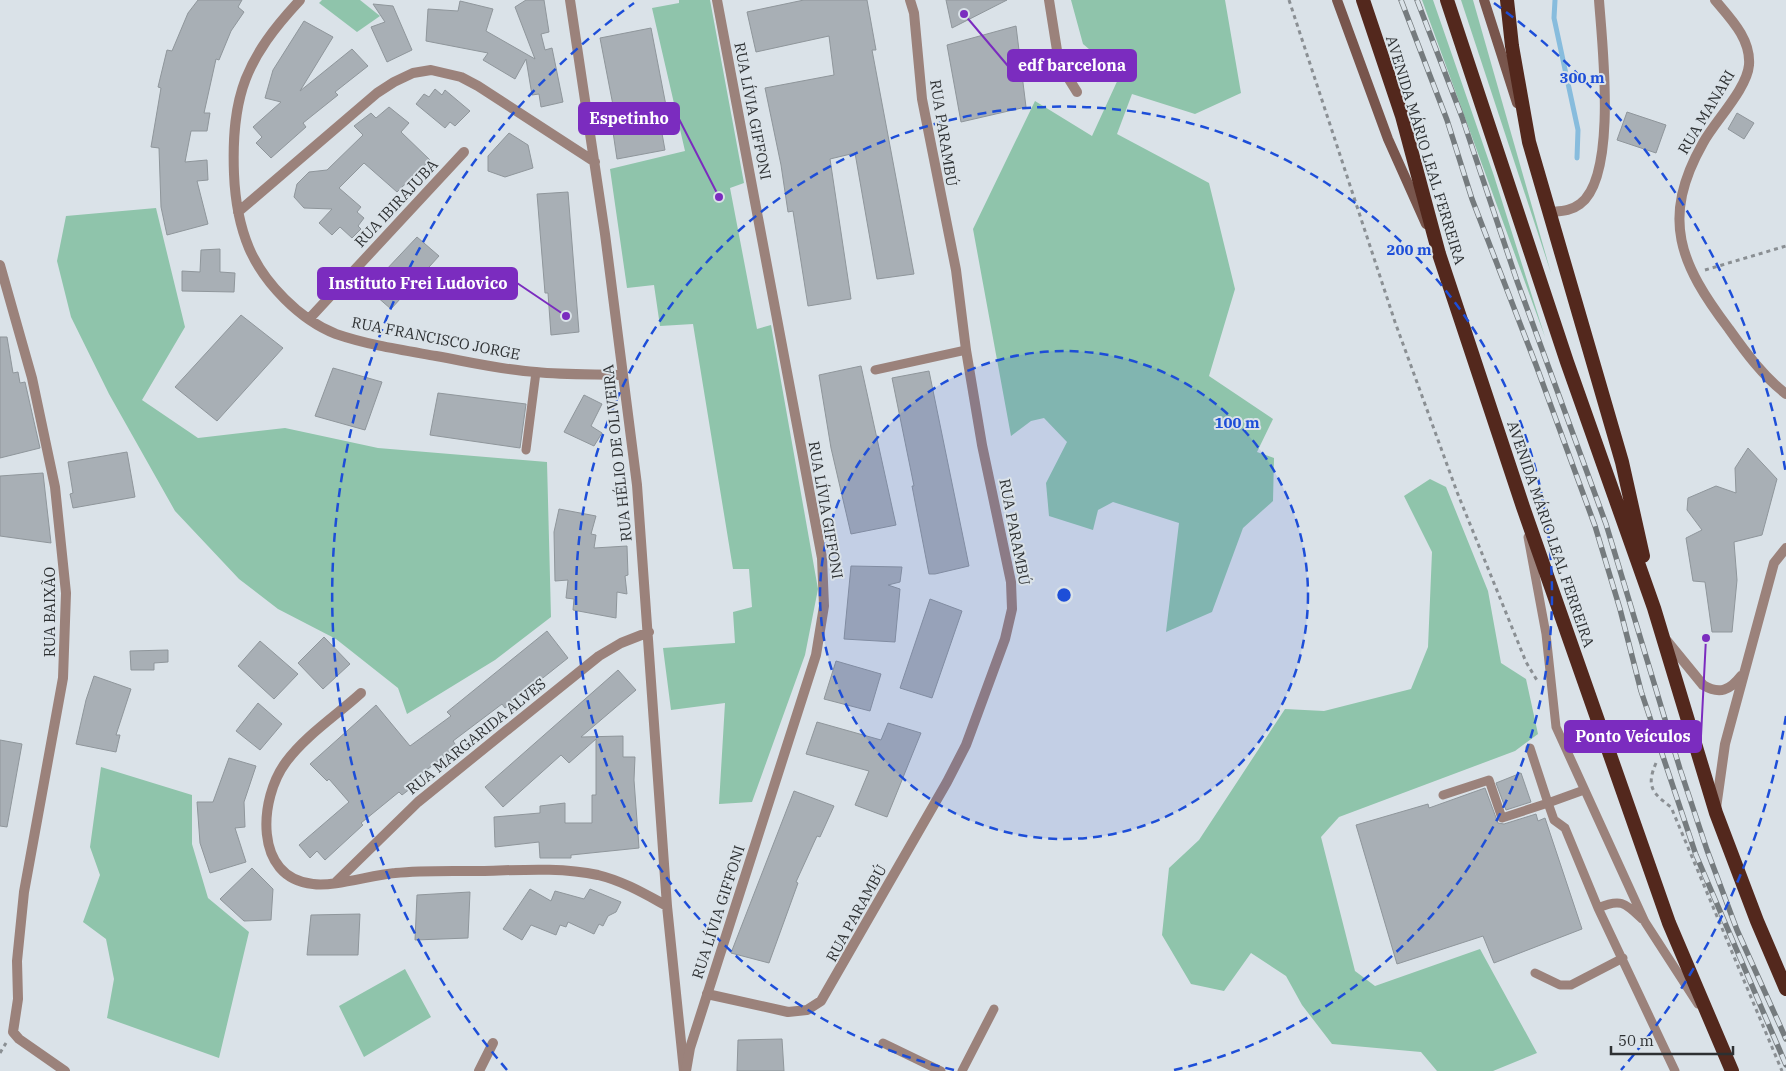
<svg xmlns="http://www.w3.org/2000/svg" width="1786" height="1071" font-family="'IBM Plex Serif',serif">
<rect width="100%" height="100%" fill="#dae2e8"/>
<path fill="#8fc4ab" d="M322 0H360L380 16 357 32 319 3Z
M679 0H710L744 183 730 188 757 329 771 325 818 589 805 655 752 802 719 804 725 703 671 710 663 648 735 643 733 612 752 607 749 569H733L693 324 660 326 654 285 627 288 610 169 685 151 652 8 679 3Z
M1071 0H1225L1241 93 1195 114 1132 94 1117 134 1209 183 1235 289 1209 376 1273 419 1257 452 1274 458 1273 501 1243 528 1212 612 1166 632 1179 523 1113 502 1098 510 1093 530 1049 516 1046 483 1067 442 1044 418 1031 421 1011 436 973 229 1035 101 1092 136 1120 75 1083 44Z
M1422 0H1433L1494 176 1545 337Z
M1461 0H1473L1551 273Z
M156 208 185 327 142 400 198 438 285 428 378 448 547 462 551 617 495 660 407 714 398 688 336 639 278 609 239 579 175 511 109 394 71 317 57 261 66 216Z
M1430 479 1446 487 1488 591 1501 663 1526 679 1538 734 1515 751 1339 817 1321 837 1355 971 1375 986 1480 949 1537 1053 1493 1071H1437L1421 1052 1332 1044 1302 1005 1286 976 1251 953 1224 991 1191 984 1162 935 1169 868 1199 840 1285 709 1324 711 1411 689 1428 647 1432 552 1404 496Z
M101 767 192 795V844L208 898 249 932 219 1058 107 1018 114 979 106 939 83 922 100 875 90 847Z
M405 969 431 1017 364 1057 339 1006Z"/>
<g fill="none" stroke-linecap="round" stroke-linejoin="round">
<path stroke="#87bcdd" stroke-width="5" d="M1555 0 1554 18 1578 130 1577 158"/>
</g>
<path fill="#a8afb5" stroke="#8f969b" d="M198 0H242L238 7 244 12 231 31 219 60 216 59 204 113H210L207 131H191L185 162 207 160 208 180 197 181 208 224 167 235 161 207 159 148 151 147 161 88 158 87 167 50 172 51 188 13Z
M526 0H544L549 32 541 34 545 50 552 48 563 102 541 107 539 94 532 95 526 59 515 79 483 60 488 53 426 41 428 9 458 11 460 1 493 9 486 31 535 59 515 7Z
M804 0H867L876 50H872L914 274 877 279 855 153 830 159 851 299 808 306 793 211 788 212 781 165 765 88 834 75 829 36 756 52 747 12Z
M946 0H1007L952 28Z
M373 4 393 6 412 50 387 62 371 27 385 22Z
M304 21 333 37 300 91 352 49 368 66 335 92 338 95 303 123 306 127 271 158 256 143 262 137 253 127 281 102 265 98 273 70Z
M1016 26 1026 107 961 122 947 45Z
M651 28 668 116 659 117 665 150 617 159 613 132 618 131 600 38Z
M435 89 442 95 445 90 470 111 455 126 450 122 445 128 416 104 424 94 429 97Z
M389 107 409 123 401 132 430 160 397 192 364 163 339 188 361 207 357 212 364 218 358 226 361 229 352 238 340 227 332 235 319 223 332 209 304 208 294 197 297 184 309 172 327 170 363 135 354 126 371 113 376 118Z
M1627 112 1666 125 1656 153 1617 140Z
M1737 113 1754 123 1744 139 1728 129Z
M509 133 528 145 533 168 505 177 488 171V156Z
M568 192 579 332 551 335 548 293H545L537 194Z
M417 237 439 256 391 309 368 289Z
M220 249V272L235 273 234 292 182 291V271L200 272 201 250Z
M241 315 283 348 217 421 175 387Z
M0 337H7L13 373 18 372 20 383 25 382 40 448 0 458Z
M861 366 896 525 851 534 831 448 819 375Z
M333 368 382 382 365 430 315 416Z
M929 371 969 566 935 574H929L912 486H914L892 378Z
M438 393 526 404 520 448 430 435Z
M584 395 602 404 591 426 602 433 594 446 564 432Z
M1748 448 1777 479 1762 535 1734 542 1737 580 1732 632H1712L1705 582 1693 581 1686 538 1702 530 1687 510 1688 498 1716 486 1736 493 1735 468Z
M127 452 135 497 73 508 70 494 73 493 68 462Z
M43 473 51 543 0 536V476Z
M559 509 596 516 591 534 596 535 594 548 627 546 628 575 625 576 627 594 617 592 616 618 573 610 574 599 566 598 568 580 555 581 554 532Z
M851 566 902 567 900 582 888 585 900 589 895 642 844 639Z
M930 599 962 611 932 698 900 688Z
M547 631 568 658 505 708 502 704 453 741 457 747 416 778 419 782 402 795 399 792 361 823 363 825 325 860 317 851 310 858 299 845 349 802 329 779 327 781 310 764 376 705 410 746 451 716 447 712Z
M324 637 350 664 323 689 298 663Z
M260 641 298 674 274 699 238 666Z
M168 650V662L154 663V670H131L130 651Z
M836 661 881 674 870 711 824 699Z
M618 670 636 690 581 737 623 736V757H635L634 780 639 848 571 855V858H540L539 842 495 847 494 817 540 813V806L565 803V823H592V795H596V739L569 763 561 755 503 807 485 787Z
M94 676 131 689 116 735H120L116 752 76 744 86 700Z
M258 703 282 724 260 750 236 731Z
M817 722 881 740 888 723 921 733 887 817 855 805 869 771 806 754Z
M0 740 22 744 7 827 0 826Z
M229 758 256 766 244 802 245 827 235 828 246 862 210 873 200 843 197 802H213Z
M1521 773 1531 802 1506 810 1496 783Z
M1485 788 1498 823 1504 824 1536 814 1538 821 1545 818 1582 929 1494 963 1483 936 1397 964 1356 825 1428 804 1429 808Z
M794 791 834 806 820 837 817 836 796 882 798 883 769 963 731 953Z
M252 868 273 889 271 920 244 921 220 899Z
M530 889 551 901 555 891 584 899 590 889 621 902 616 912 608 916 603 926 599 924 594 934 568 922 566 927 560 925 556 935 531 925 522 940 503 929Z
M470 892 468 938 415 940 417 895Z
M360 914 358 955H307L311 915Z
M782 1039 784 1071H737L738 1040Z"/>
<g fill="none" stroke-linecap="round" stroke-linejoin="round">
<path stroke="#8a8f93" stroke-width="3" stroke-dasharray="4 4" stroke-linecap="butt" d="M1289 0 1395 322 1457 492 1526 662 1538 682
M1705 270 1786 246
M1656 763C1646 786 1652 793 1671 807L1782 1071
M0 1053 6 1043"/>
<path stroke="#9b827b" stroke-width="9" d="M875 370 966 350
M526 450 536 372
M1528 537 1546 634 1556 727 1645 922 1698 1004
M1584 790 1548 803 1554 820 1565 828 1598 908C1621 898 1625 903 1642 919
M1443 795 1489 780 1502 818 1548 803 1530 748
M1598 908 1675 1071
M1535 973 1560 985H1571L1623 958
M883 1043 941 1071
M962 1071 994 1009"/>
<path stroke="#9b827b" stroke-width="10" d="M300 0C246 58 231 95 234 174 235 199 239 224 249 248 264 283 300 320 336 334 368 345 402 350 436 356 469 362 503 370 536 372 565 375 595 374 623 375
M570 0 605 234 637 485 667 906
M1049 0 1059 63 1077 92
M1715 0C1731 19 1751 39 1749 65 1747 89 1715 121 1703 143 1660 219 1680 264 1729 329 1746 353 1763 376 1786 394
M238 212 377 93 394 82 413 73 431 70 461 77 478 86 595 162
M1551 212C1561 211 1571 211 1580 204 1618 176 1602 43 1599 0
M0 265 32 378 55 487 66 593 63 678 24 892 17 961 18 999 13 1032 19 1039 65 1071
M309 319 464 152
M361 693C337 715 306 735 286 762 259 798 253 878 313 884 334 887 371 875 395 873 423 870 453 871 481 871 520 870 561 867 598 875 623 881 645 894 667 906L684 1071
M336 882 418 802 507 730 599 656 621 643 649 632
M707 994 788 1012 807 1010 821 1001 947 782 966 745 1005 639 1012 609 1011 582 982 445 966 350 956 270 922 99 914 13 910 0
M479 1071 493 1043"/>
<path stroke="#9b827b" stroke-width="10" d="M1667 641 1703 685C1720 695 1730 690 1741 676
M1716 808 1725 744 1774 563 1786 548
M686 1071 690 1048 816 655 824 606 822 558 717 0"/>
<path stroke="#78554c" stroke-width="10" d="M1337 0 1388 139 1426 224
M1484 0 1517 103"/>
<path stroke="#53281d" stroke-width="14" d="M1363 0 1402 116 1439 254 1523 507 1669 923 1732 1071
M1447 0 1567 362 1654 608 1716 813 1757 921 1786 989
M1507 0 1512 46 1529 142 1622 462 1643 556"/>
<defs>
<path id="rail" d="M1401 0 1447 120 1472 199 1536 365 1595 526 1620 609 1641 691 1696 855 1786 1065
M1417 0 1462 117 1517 281 1606 524 1680 769 1707 850 1737 930 1786 1039"/>
</defs>
<use href="#rail" stroke="#757b7e" stroke-width="5.5"/>
<use href="#rail" stroke="#dae2e8" stroke-width="4" stroke-dasharray="11" stroke-linecap="butt"/>
</g>
<circle cx="1064" cy="595" r="244" fill="#1d4ed8" fill-opacity=".12"/>
<g fill="none" stroke="#1d4ed8" stroke-width="2.5" stroke-dasharray="9 6">
<circle cx="1064" cy="595" r="244"/>
<path d="M954 1070A488 488 0 1 1 1174 1070"/>
<path d="M1786 716A732 732 0 0 1 1621 1070M507 1070A732 732 0 0 1 634 3M1494 3A732 732 0 0 1 1786 474"/>
</g>
<g text-anchor="middle" dominant-baseline="central" stroke-width="4" stroke-linejoin="round" paint-order="stroke">
<g font-size="15" fill="#2d3032" stroke="#dae2e8">
<text transform="translate(753 111) rotate(79)">RUA LÍVIA GIFFONI</text>
<text transform="translate(1706 112) rotate(-59)">RUA MANARI</text>
<text transform="translate(944 133) rotate(81)">RUA PARAMBÚ</text>
<text transform="translate(1426 150) rotate(73)">AVENIDA MÁRIO LEAL FERREIRA</text>
<text transform="translate(396 203) rotate(-47)">RUA IBIRAJUBA</text>
<text transform="translate(436 338) rotate(11)">RUA FRANCISCO JORGE</text>
<text transform="translate(617 453) rotate(-96)">RUA HÉLIO DE OLIVEIRA</text>
<text transform="translate(826 510) rotate(80)">RUA LÍVIA GIFFONI</text>
<text transform="translate(1015 532) rotate(79)">RUA PARAMBÚ</text>
<text transform="translate(1551 534) rotate(71)">AVENIDA MÁRIO LEAL FERREIRA</text>
<text transform="translate(49 612) rotate(-90)">RUA BAIXÃO</text>
<text transform="translate(476 736) rotate(-39)">RUA MARGARIDA ALVES</text>
<text transform="translate(718 912) rotate(-72)">RUA LÍVIA GIFFONI</text>
<text transform="translate(856 913) rotate(-61)">RUA PARAMBÚ</text>
</g>
</g>
<circle cx="1064" cy="595" r="8" fill="#1d4ed8" stroke="#dae2e8" stroke-width="2.5"/>
<g font-size="15" text-anchor="middle" font-weight="bold" fill="#1d4ed8" stroke="#dae2e8" stroke-width="4" stroke-linejoin="round" paint-order="stroke">
<text x="1582" y="83">300 m</text>
<text x="1409" y="255">200 m</text>
<text x="1237" y="428">100 m</text>
</g>
<path fill="none" stroke="#7b2cbf" stroke-width="2" d="M964 14L1008 66M719 197L679 119M566 316L517 283M1706 638L1701 736"/>
<g fill="#7b2cbf" stroke="#dae2e8" stroke-width="2">
<circle cx="964" cy="14" r="5"/>
<circle cx="719" cy="197" r="5"/>
<circle cx="566" cy="316" r="5"/>
<circle cx="1706" cy="638" r="5"/>
</g>
<g fill="#7b2cbf" stroke="#7b2cbf" stroke-width="2">
<rect x="1008" y="50" width="128" height="31" rx="5"/>
<rect x="579" y="103" width="100" height="31" rx="5"/>
<rect x="318" y="268" width="199" height="31" rx="5"/>
<rect x="1565" y="721" width="136" height="31" rx="5"/>
</g>
<g font-size="16" text-anchor="middle" font-weight="bold" fill="#fff">
<text x="1072" y="71">edf barcelona</text>
<text x="629" y="124">Espetinho</text>
<text x="418" y="289">Instituto Frei Ludovico</text>
<text x="1633" y="742">Ponto Veículos</text>
</g>
<path d="M1611 1046v8h122v-8" fill="none" stroke="#2d3032" stroke-width="2.5"/>
<text x="1618" y="1046" font-size="15" fill="#2d3032" stroke="#dae2e8" stroke-width="4" paint-order="stroke">50 m</text>
</svg>
